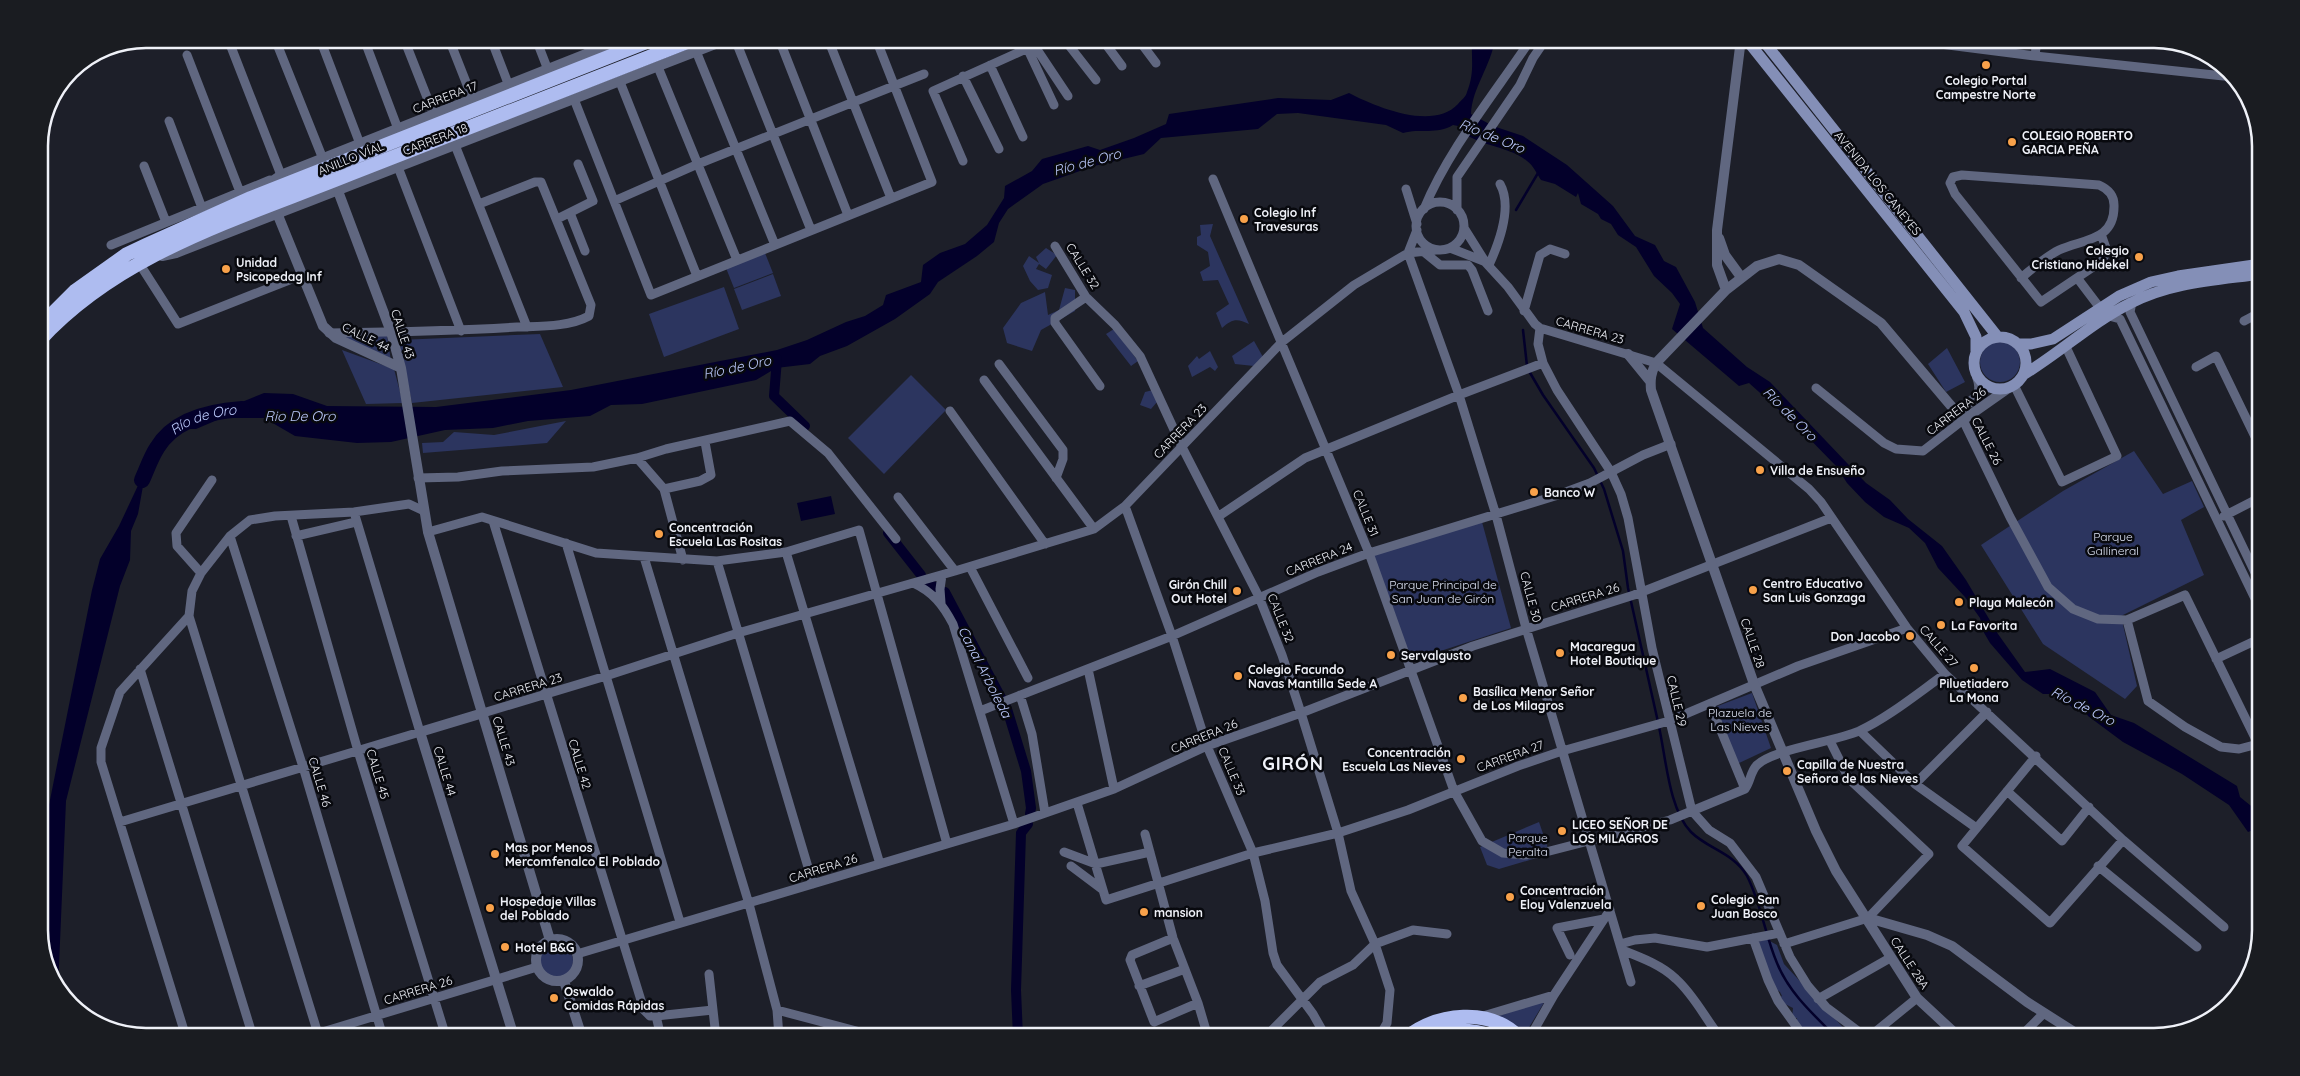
<svg xmlns="http://www.w3.org/2000/svg" width="2300" height="1076" font-family="Quicksand,sans-serif">
<rect width="100%" height="100%" fill="#1d1f29"/>
<path fill="#2c355f" d="M1213 224 1210 236 1249 324C1237 318 1232 319 1222 328L1216 313 1229 304 1218 280 1203 281 1200 272 1210 266 1208 252 1197 245V237L1201 235 1200 225Z
M1046 248 1057 255 1046 269 1039 264 1036 269 1052 275 1048 288 1038 290 1030 281 1023 266 1029 256 1039 263 1036 257Z
M765 253 773 273 734 288 726 268Z
M773 274 781 296 742 310 734 289Z
M724 287 739 329 664 357 649 314Z
M1065 288 1075 290V311L1041 330 1032 351 1007 343 1003 328 1021 303 1045 292 1048 315 1059 310Z
M1114 329 1138 361 1131 366 1106 334Z
M540 334 563 387 412 403 399 340Z
M387 335 391 361 342 337Z
M1254 341 1263 357 1254 366 1235 364 1232 356Z
M1980 362a20 20 0 1 1 40 0a20 20 0 1 1-40 0Z
M1947 348 1965 382 1946 392 1928 364Z
M342 350 394 369 403 403 366 404Z
M1210 351 1218 367 1215 371 1210 367 1192 377 1188 366 1197 356 1199 359Z
M911 375 946 410 884 474 848 438Z
M1153 390 1157 402 1151 409 1140 405 1145 392Z
M566 421 547 443 423 453 422 443 443 442 454 432 494 435Z
M2134 451 2163 494 2192 481 2204 507 2181 520 2204 575 2121 616 2137 686 2125 699 2043 644 1981 545 2063 491Z
M1482 522 1511 628 1410 661 1372 555Z
M1752 693 1771 748 1737 764 1715 707Z
M1539 822 1550 854 1499 869 1487 865 1480 847Z
M1766 939 1777 945 1784 964 1852 1037H1807L1809 1031 1797 1024V1018H1792L1793 1008 1783 1003 1778 998 1782 996 1780 992 1772 986 1758 942Z
M539 961a17 17 0 1 1 34 0a17 17 0 1 1-34 0Z
M1545 1001 1525 1034 1516 1025 1495 1017Z"/>
<path fill="#03002a" d="M1472 39H1495C1491 66 1472 88 1471 114L1493 126 1523 136 1567 165 1613 206 1635 236 1655 245 1664 261 1676 267 1695 302 1703 328 1747 367 1770 382 1866 483 1890 500 1908 519 1942 546 1966 580 1998 634 2025 672 2050 669 2095 692 2111 715 2134 723 2237 786 2240 797 2261 814V835L2256 829 2248 832 2229 805 2182 774 2123 742 2088 716 2083 708 2078 711 2053 694H2043L2022 680 1990 643 1983 631 1980 618 1965 597 1938 568 1925 543 1909 528 1884 517 1865 502 1847 483 1837 467 1797 426 1749 383 1739 386 1672 329 1680 304 1672 293 1654 276 1636 247 1618 235 1611 224 1601 219 1598 214 1581 204 1578 193 1576 197 1555 184 1541 180C1537 174 1533 165 1527 161 1509 145 1470 146 1458 126L1453 125C1437 135 1420 128 1403 133L1386 125 1298 113 1277 114 1258 129 1161 138 1144 154 1094 166 1043 184 1008 209 999 223 994 242 977 256 938 282 930 294 895 319 847 346 820 356 810 364 776 368 756 380 642 404 611 405 590 416 528 421 493 428 445 430 391 442 357 443 295 436 264 418H222L196 429H188L177 435 163 451 143 486 138 514 131 531 130 560 120 586 66 801 58 989 39 938V855L92 590 100 559 119 526 149 462 166 444V433L264 393 293 394 327 406 436 407 571 390 777 350 807 340 846 322 865 316 883 305 886 295 921 282 923 265 940 253 965 244 987 225 1004 198 1005 186 1032 171 1042 159 1088 146 1100 150 1134 138 1166 124 1169 114 1278 98 1331 100 1349 93C1376 107 1433 131 1458 104 1461 100 1466 97 1467 92 1475 72 1471 59 1472 39Z
M831 496 835 514 801 521 797 503Z"/>
<g fill="none" stroke-linecap="round" stroke-linejoin="round">
<path stroke="#03002a" stroke-width="2.5" d="M1516 210 1538 173
M1523 330 1527 366
M1529 371 1543 395 1594 468 1604 489 1623 551 1628 588 1658 722
M1659 727C1666 758 1669 810 1691 832 1708 849 1734 853 1747 876 1761 903 1765 935 1777 963 1789 993 1814 1015 1836 1037"/>
<path stroke="#03002a" stroke-width="10" d="M777 359 774 396 805 426
M888 533 921 575
M928 583 935 587
M945 592 1007 709 1026 771 1031 808 1030 814
M1018 1037 1016 990 1021 833 1028 824"/>
<path stroke="#03002a" stroke-width="16" id="s1" d="M142 480C147 469 151 457 157 448 174 419 212 411 242 409"/>
<path stroke="#606780" stroke-width="9" d="M228 39 281 175
M275 39 323 159
M320 39 360 144
M364 39 398 129
M404 39 434 115
M449 39 473 100
M491 39 509 86
M536 39 548 70
M585 39 591 53
M735 39 811 230
M779 39 848 215
M828 39 891 198
M1023 39 1054 105
M1064 39 1096 80
M1102 39 1122 66
M1138 39 1156 63
M1901 39 2035 56 2233 77
M1034 45 1068 96
M696 51 775 245
M187 55 240 192
M2035 56 2037 39
M990 65 1023 137
M658 67 737 260
M963 76 999 149
M620 82 697 276
M574 99 651 295 932 182 876 39
M169 121 202 208
M455 145 527 327
M963 161 933 91 1048 39
M144 166 166 222
M398 167 461 331
M1213 179 1369 553 1454 791 1482 841 1503 853 1524 855 1542 853 1670 820 1745 789C1751 781 1750 772 1757 765 1773 749 1834 742 1859 731 1889 717 1918 693 1945 674
M1406 189 1417 224
M614 201 698 164 924 74
M1416 226a24 24 0 1 1 48 0a24 24 0 1 1-48 0Z
M1424 209C1448 150 1495 93 1531 39
M1457 210V177L1520 85 1533 58 1546 39
M570 213 585 251
M557 219 593 201 578 164
M1464 228 1486 263 1508 287 1535 324 1540 328 1656 363 1809 489 1821 502 1907 628 1945 674 2123 840 2224 927
M111 245 270 180
M1055 246 1086 297 1115 325 1140 356 1182 447 1259 597 1282 655 1301 713 1338 833 1351 891 1375 944 1390 990 1387 1023 1379 1037
M1450 248 1486 262
M1424 252 1440 265H1468L1472 270 1488 311
M1408 253 1459 395 1496 515 1526 628 1631 982
M1408 253 1417 230
M139 263 178 324 302 275
M1489 265C1499 243 1513 207 1500 184
M2021 278C2033 268 2045 257 2059 250 2082 239 2115 242 2114 205 2114 195 2108 189 2099 185L1962 175 1953 177 1950 183 1955 194 2041 302 2102 261 2107 251 2101 234
M2078 279 2100 308
M1086 297 1055 318V323L1100 386
M2132 302 2130 312 2261 585
M1524 311 1540 255 1550 249 1565 254
M2109 316 2120 319 2261 611
M2244 321 2261 312
M1540 328 1538 344 1543 363 1557 390 1611 472 1621 494 1628 518 1652 648 1692 811 1709 830 1730 843 1756 877 1790 957 1808 986 1826 1007 1866 1037
M329 333C392 332 455 331 517 327 540 326 569 327 589 316L591 305 541 182H535L479 204
M999 364 1063 450V459L1056 478
M2196 367 2216 356 2261 449
M984 380 1094 529
M2014 385 2062 482 2117 456 2066 347
M1816 388 1884 443 1896 449 1923 451 1963 420 2010 517 2048 587 2073 609 2098 619 2127 620 2185 595 2261 750
M950 411 1045 544
M637 458 664 489 683 560
M418 478 458 477 502 471 593 467 637 458 666 449 790 421 828 453 896 539
M664 489 700 481 711 475 705 442
M898 497 955 571
M1125 506 1172 636 1207 746 1253 853 1265 901 1273 953 1277 965 1313 1014 1326 1037
M291 516 358 751 446 1037
M1219 516 1305 458 1459 395 1543 363
M2224 516 2261 497
M493 521 644 1010 650 1016H656L713 1010
M428 532 482 517 596 553 717 561 786 552 859 530 947 844
M230 536 303 767 383 1037
M296 536 356 522
M566 543 680 922
M786 552 880 864
M644 557 749 904 777 1010 779 1037
M717 561 813 884
M970 567 1028 678
M201 573 177 546 176 533 212 480
M913 583C933 592 943 605 953 624L1014 824
M941 603 940 589 942 575
M189 616 319 1037
M2127 620 2148 701 2185 727 2221 747 2239 749 2258 744
M2216 659 2261 638
M140 669 253 1037
M1088 669 1114 789
M1020 695 1032 734 1045 813
M1710 704 1745 789
M980 711 1172 636 1318 572 1369 553 1555 496 1590 483 1643 455 1671 444
M483 713 606 676 738 633 955 571 1094 529 1125 506 1282 342 1354 285 1408 253 1436 250
M1860 731 1915 784 1975 827
M2036 756 1962 846 2050 923 2123 840
M1915 784 1987 712
M2007 791 2062 841 2089 807
M1077 803 1106 900 1253 853 1338 833 1408 810 1518 766 1562 751 1669 721 1798 666 1907 628
M120 822 420 732 354 512
M1145 834 1173 938 1198 1003 1208 1037
M1064 852 1096 864 1150 852
M1071 866 1103 890
M2098 866 2197 947
M1173 938 1132 955 1130 960 1154 1022 1198 1003
M1753 938 1768 980 1778 1001 1804 1037
M1620 944 1635 940 1655 938 1707 947 1780 933
M1784 944 1868 918 1929 854 1849 779 1830 741
M1622 950C1640 957 1662 965 1676 979 1694 995 1705 1018 1720 1037
M577 954 1014 824 1114 789 1207 746 1301 713 1473 646 1634 595 1831 518
M1570 955 1557 928 1604 919
M709 974 716 1037
M1139 986 1185 969
M1818 999 1890 958
M777 1010 879 1037
M656 1016 661 1037
M1483 1016 1554 995
M186 1037 101 762V748L120 692 189 616 192 591 201 573 230 536 250 520 275 516 354 512 409 504 424 511
M306 1037 537 967
M1265 1037 1320 982 1353 965 1375 944 1413 930 1447 934
M1530 1037 1554 995 1610 910
M1869 1037 1917 998
M2020 1037 2044 1013"/>
<path stroke="#606780" stroke-width="10" d="M338 191 391 332 401 368 428 532 550 940
M257 192 281 175 624 39
M277 213 323 326 336 338 401 368
M1719 238 1725 255 1741 277
M162 256 176 253 728 39
M1726 290 1717 265V230L1741 39
M1628 354 1650 381
M1957 412C1971 400 1985 397 1977 377
M483 713 420 732 514 1037
M1868 918 1927 935 1952 946 2027 1002 2082 1037
M536 960a21 21 0 1 1 42 0a21 21 0 1 1-42 0Z
M564 981 582 1037
M1959 1037 1917 998 1836 871 1816 831 1754 684 1651 390C1650 379 1651 373 1656 363L1726 290 1757 266 1779 259 1799 265 1881 323 1963 420 2010 387"/>
<path stroke="#848fb7" stroke-width="11" d="M1746 39 1964 312 1976 337V351
M1762 39 1997 336
M1974 363a26 26 0 1 1 52 0a26 26 0 1 1-52 0Z
M2018 344H2031L2053 339 2119 296 2151 282 2178 276 2261 264
M2023 375C2060 353 2092 322 2131 303 2170 282 2218 280 2261 274"/>
<path stroke="#aebcf0" stroke-width="14" d="M39 327 75 291 127 254 146 245 251 198 654 39
M39 341C120 252 241 218 350 174 465 129 580 84 695 39
M1407 1037C1438 1013 1489 1007 1519 1037
M1431 1037C1452 1027 1473 1029 1495 1037"/>
</g>
<g fill="#f8a14a" stroke="#08090e" stroke-width="2">
<circle cx="1986" cy="65" r="5"/>
<circle cx="2012" cy="142" r="5"/>
<circle cx="1244" cy="219" r="5"/>
<circle cx="2139" cy="257" r="5"/>
<circle cx="226" cy="269" r="5"/>
<circle cx="1760" cy="470" r="5"/>
<circle cx="1534" cy="492" r="5"/>
<circle cx="659" cy="534" r="5"/>
<circle cx="1753" cy="590" r="5"/>
<circle cx="1237" cy="591" r="5"/>
<circle cx="1959" cy="602" r="5"/>
<circle cx="1941" cy="625" r="5"/>
<circle cx="1910" cy="636" r="5"/>
<circle cx="1560" cy="653" r="5"/>
<circle cx="1391" cy="655" r="5"/>
<circle cx="1974" cy="668" r="5"/>
<circle cx="1238" cy="676" r="5"/>
<circle cx="1463" cy="698" r="5"/>
<circle cx="1461" cy="759" r="5"/>
<circle cx="1787" cy="771" r="5"/>
<circle cx="1562" cy="831" r="5"/>
<circle cx="495" cy="854" r="5"/>
<circle cx="1510" cy="897" r="5"/>
<circle cx="1701" cy="906" r="5"/>
<circle cx="490" cy="908" r="5"/>
<circle cx="1144" cy="912" r="5"/>
<circle cx="505" cy="947" r="5"/>
<circle cx="554" cy="998" r="5"/>
</g>
<g text-anchor="middle" dominant-baseline="central" stroke-width="5" stroke-linejoin="round" paint-order="stroke">
<g font-size="12" font-weight="bold" fill="#eff1f8" stroke="#08090e" text-anchor="start">
<text x="1986" y="80" text-anchor="middle">Colegio Portal<tspan x="1986" dy="14">Campestre Norte</tspan></text>
<text x="2022" y="135">COLEGIO ROBERTO<tspan x="2022" dy="14">GARCIA PEÑA</tspan></text>
<text x="1254" y="212">Colegio Inf<tspan x="1254" dy="14">Travesuras</tspan></text>
<text x="2129" y="250" text-anchor="end">Colegio<tspan x="2129" dy="14">Cristiano Hidekel</tspan></text>
<text x="236" y="262">Unidad<tspan x="236" dy="14">Psicopedag Inf</tspan></text>
<text x="1770" y="470">Villa de Ensueño</text>
<text x="1544" y="492">Banco W</text>
<text x="669" y="527">Concentración<tspan x="669" dy="14">Escuela Las Rositas</tspan></text>
<text x="1763" y="583">Centro Educativo<tspan x="1763" dy="14">San Luis Gonzaga</tspan></text>
<text x="1227" y="584" text-anchor="end">Girón Chill<tspan x="1227" dy="14">Out Hotel</tspan></text>
<text x="1969" y="602">Playa Malecón</text>
<text x="1951" y="625">La Favorita</text>
<text x="1900" y="636" text-anchor="end">Don Jacobo</text>
<text x="1570" y="646">Macaregua<tspan x="1570" dy="14">Hotel Boutique</tspan></text>
<text x="1401" y="655">Servalgusto</text>
<text x="1248" y="669">Colegio Facundo<tspan x="1248" dy="14">Navas Mantilla Sede A</tspan></text>
<text x="1974" y="683" text-anchor="middle">Piluetiadero<tspan x="1974" dy="14">La Mona</tspan></text>
<text x="1473" y="691">Basílica Menor Señor<tspan x="1473" dy="14">de Los Milagros</tspan></text>
<text x="1451" y="752" text-anchor="end">Concentración<tspan x="1451" dy="14">Escuela Las Nieves</tspan></text>
<text x="1797" y="764">Capilla de Nuestra<tspan x="1797" dy="14">Señora de las Nieves</tspan></text>
<text x="1572" y="824">LICEO SEÑOR DE<tspan x="1572" dy="14">LOS MILAGROS</tspan></text>
<text x="505" y="847">Mas por Menos<tspan x="505" dy="14">Mercomfenalco El Poblado</tspan></text>
<text x="1520" y="890">Concentración<tspan x="1520" dy="14">Eloy Valenzuela</tspan></text>
<text x="1711" y="899">Colegio San<tspan x="1711" dy="14">Juan Bosco</tspan></text>
<text x="500" y="901">Hospedaje Villas<tspan x="500" dy="14">del Poblado</tspan></text>
<text x="1154" y="912">mansion</text>
<text x="515" y="947">Hotel B&amp;G</text>
<text x="564" y="991">Oswaldo<tspan x="564" dy="14">Comidas Rápidas</tspan></text>
</g>
<g font-size="12" fill="#eff1f8" stroke="#08090e">
<text transform="translate(445 97) rotate(-21)">CARRERA 17</text>
<text transform="translate(435 139) rotate(-21)">CARRERA 18</text>
<text transform="translate(351 158) rotate(-22)">ANILLO VÍAL</text>
<text transform="translate(1878 183) rotate(51)">AVENIDA LOS CANEYES</text>
<text transform="translate(1083 266) rotate(58)">CALLE 32</text>
<text transform="translate(1590 330) rotate(16)">CARRERA 23</text>
<text transform="translate(403 334) rotate(72)">CALLE 43</text>
<text transform="translate(366 337) rotate(26)">CALLE 44</text>
<text transform="translate(1956 411) rotate(-37)">CARRERA 26</text>
<text transform="translate(1180 431) rotate(-46)">CARRERA 23</text>
<text transform="translate(1987 441) rotate(63)">CALLE 26</text>
<text transform="translate(1366 513) rotate(68)">CALLE 31</text>
<text transform="translate(1319 559) rotate(-22)">CARRERA 24</text>
<text transform="translate(1531 597) rotate(75)">CALLE 30</text>
<text transform="translate(1585 597) rotate(-17)">CARRERA 26</text>
<text transform="translate(1281 618) rotate(68)">CALLE 32</text>
<text transform="translate(1753 643) rotate(71)">CALLE 28</text>
<text transform="translate(1939 646) rotate(49)">CALLE 27</text>
<text transform="translate(528 687) rotate(-17)">CARRERA 23</text>
<text transform="translate(1677 701) rotate(77)">CALLE 29</text>
<text transform="translate(1204 736) rotate(-22)">CARRERA 26</text>
<text transform="translate(504 741) rotate(73)">CALLE 43</text>
<text transform="translate(1510 756) rotate(-20)">CARRERA 27</text>
<text transform="translate(580 764) rotate(73)">CALLE 42</text>
<text transform="translate(445 771) rotate(73)">CALLE 44</text>
<text transform="translate(1232 771) rotate(67)">CALLE 33</text>
<text transform="translate(378 774) rotate(73)">CALLE 45</text>
<text transform="translate(320 782) rotate(73)">CALLE 46</text>
<text transform="translate(823 868) rotate(-17)">CARRERA 26</text>
<text transform="translate(1910 963) rotate(57)">CALLE 28A</text>
<text transform="translate(418 990) rotate(-17)">CARRERA 26</text>
</g>
<g font-size="12" fill="#dce2f3" stroke="#08090e">
<text x="2113" y="536">Parque<tspan x="2113" dy="14">Gallineral</tspan></text>
<text x="1443" y="584">Parque Principal de<tspan x="1443" dy="14">San Juan de Girón</tspan></text>
<text x="1740" y="712">Plazuela de<tspan x="1740" dy="14">Las Nieves</tspan></text>
<text x="1528" y="837">Parque<tspan x="1528" dy="14">Peralta</tspan></text>
</g>
<g font-size="14" font-style="italic" fill="#bccafc" stroke="#08090e">
<text transform="translate(1492 136) rotate(22)">Río de Oro</text>
<text transform="translate(1087 162) rotate(-15)">Río de Oro</text>
<text transform="translate(737 367) rotate(-12)">Río de Oro</text>
<text transform="translate(1790 414) rotate(45)">Río de Oro</text>
<text x="300" y="416">Rio De Oro</text>
<text stroke="none"><textPath href="#s1" startOffset="92">Río de Oro</textPath></text>
<text transform="translate(985 672) rotate(63)">Canal Arboleda</text>
<text transform="translate(2083 706) rotate(27)">Río de Oro</text>
</g>
<g font-size="18" font-weight="bold" letter-spacing="1" fill="#eff1f8" stroke="#08090e">
<text x="1293" y="763">GIRÓN</text>
</g>
</g>
<path d="M0 0H2300V1076H0ZM146 48H2154A98 98 0 0 1 2252 146V930A98 98 0 0 1 2154 1028H146A98 98 0 0 1 48 930V146A98 98 0 0 1 146 48Z" fill="#1a1c21" fill-rule="evenodd"/>
<path fill="none" stroke="#eff1f8" stroke-width="2.5" d="M146 48H2154A98 98 0 0 1 2252 146V930A98 98 0 0 1 2154 1028H146A98 98 0 0 1 48 930V146A98 98 0 0 1 146 48Z"/>
</svg>
